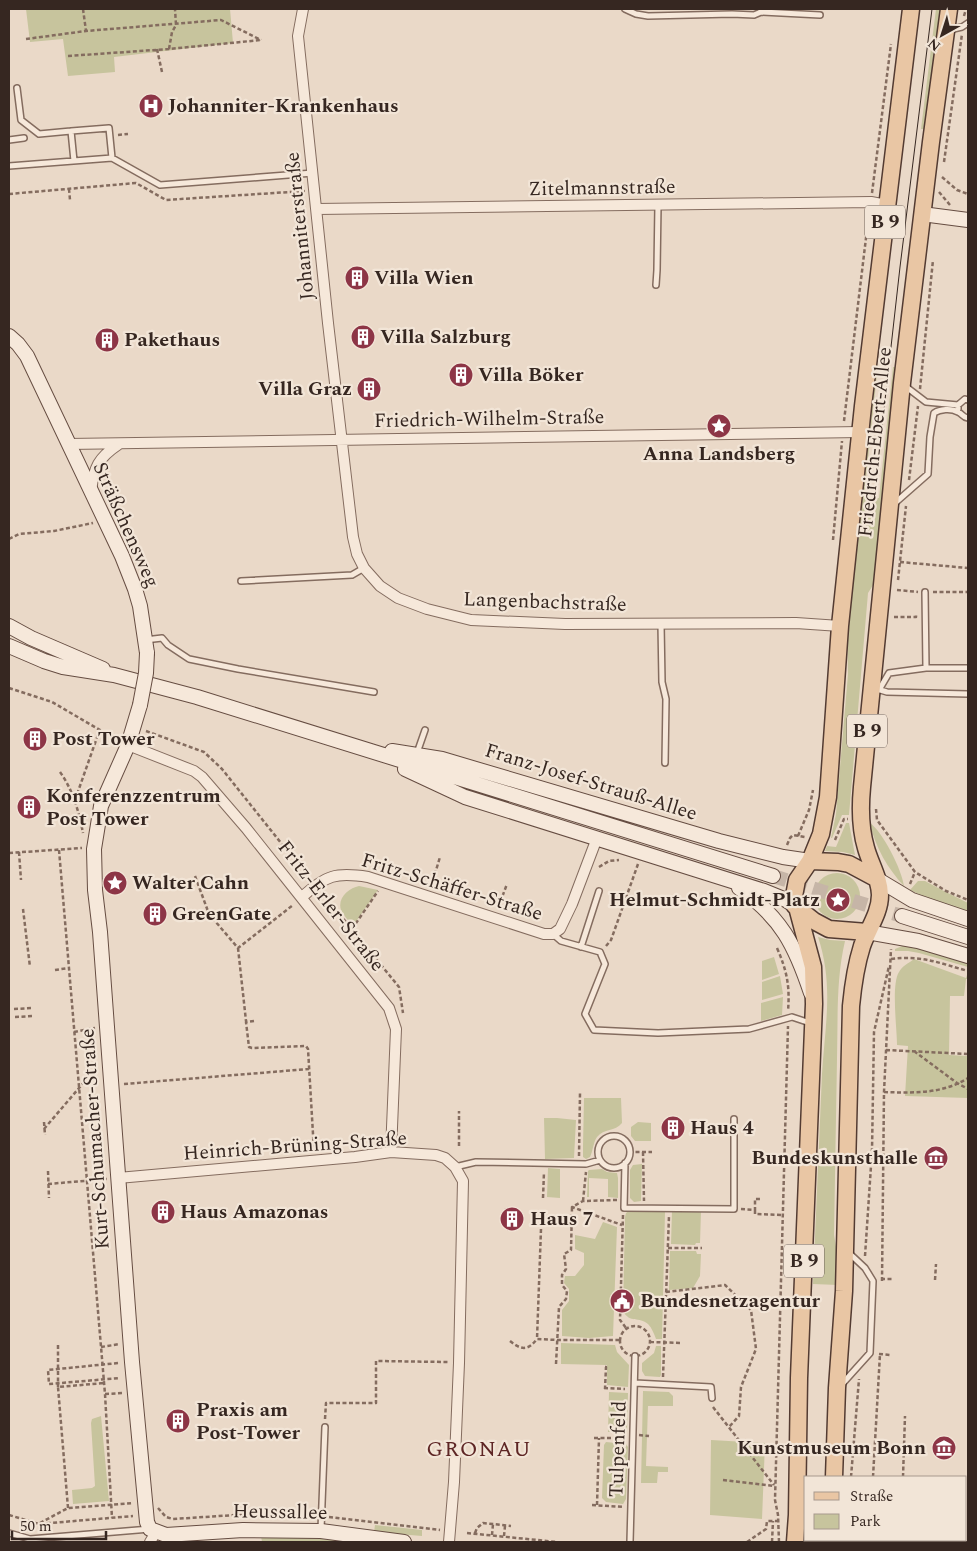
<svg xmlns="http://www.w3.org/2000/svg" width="977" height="1551" font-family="Spectral,serif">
<rect width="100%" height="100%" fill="#ead9c8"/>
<path fill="#c7c49d" d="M26 9H230L233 43 114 57 115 72 68 76 63 39 30 42Z
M936 9H944L927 129H921Z
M873 365H878L864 497 879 498 893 367H896L875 582 868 593 849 815H842L832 838H831L836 814 848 674 847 623Z
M846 823H849L855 855 843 852 825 851 827 846 836 847Z
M870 823C883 832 902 870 904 886 888 869 875 847 870 823Z
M814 896a23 23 0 1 1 46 0a23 23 0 1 1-46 0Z
M918 881H925L942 890 968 903V913L927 898 910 890Z
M359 886 378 890 353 926C350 922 343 915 341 910 337 898 349 888 359 886Z
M818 937 830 940 845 941C836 979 838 1020 837 1059 836 1118 835 1176 834 1235L838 1258V1285L813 1284C816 1214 819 1144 822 1074 825 1025 834 985 818 937Z
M905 945 968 963V967L919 953 908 951H895V949Z
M774 957 779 974 762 980V961Z
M914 959 966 978 967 975 968 976V979H966L964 996H950L949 1055 968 1056V1098L905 1096 908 1046 897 1045C897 1029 891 984 899 972 902 966 909 963 914 959Z
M780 976 783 994 762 1000V982Z
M783 997 782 1015 761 1021V1003Z
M584 1098H621L622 1123C615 1132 604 1128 597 1137 593 1143 593 1151 590 1157L586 1159 583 1157V1146Z
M544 1118H557L576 1120 574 1158 545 1159Z
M638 1122 651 1123V1141H635L631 1136V1127Z
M642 1164 641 1201 634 1202 630 1198V1170L633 1165Z
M548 1168 560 1169V1198L547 1197Z
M602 1169 607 1172 617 1173 618 1178V1198L608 1197V1179L589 1178V1197H587L588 1171 589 1170Z
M631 1209 665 1212 662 1339H656C654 1334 652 1328 648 1324 639 1316 630 1324 623 1311L625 1217 626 1213Z
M672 1210 701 1211 700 1243H696L695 1245 671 1244Z
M603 1222 617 1227 613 1336 589 1338 562 1336V1310L569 1301V1289L564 1283 565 1276H575L584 1265V1253L575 1249V1235L595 1239Z
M670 1251H696L697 1254H701L700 1276 693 1288 669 1290Z
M561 1343 615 1345 617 1352 629 1365 628 1387 607 1385V1365L561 1364Z
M656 1346H661V1375L660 1377 645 1376 642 1371V1363L654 1353Z
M643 1391 669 1392 673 1396V1406H648L646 1466 668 1467V1472H658L657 1483H641Z
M609 1392 628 1393 627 1432H608Z
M101 1416 109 1501 73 1504 72 1490 92 1488 95 1486 91 1423 92 1419Z
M711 1440 765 1443 762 1519 710 1515Z
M606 1442 626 1444 628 1447 626 1499 623 1504 606 1502 602 1498 604 1445Z
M375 1525 422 1530V1536L374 1532Z
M261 1536 299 1537 356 1542H262Z"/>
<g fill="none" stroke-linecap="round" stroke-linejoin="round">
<path stroke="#c6b5a7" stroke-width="14" stroke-dasharray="14 7" stroke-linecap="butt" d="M773 876 902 916"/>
<defs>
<path id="lane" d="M625 9 636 14 648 16 732 14 754 15 761 12V9
M761 12 820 15
M949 30 962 27 968 23
M17 88 21 120 39 134 71 131
M9 140 24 138
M74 161 71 131 109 128 112 158
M9 166 112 158 160 185 313 173
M656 285 657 270 658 205
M905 386 926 402 958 405
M958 409V405L965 399 968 400
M895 503 928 474 930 437 934 413C940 409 951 408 958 412 963 414 962 417 968 418
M241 581 352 575 364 568
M925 592 926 668
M661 624 662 682 666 699 665 763
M145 640 162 638 168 645 189 659 238 669 374 692
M877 689 887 692 968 694
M879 690 889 673 926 668H968
M417 753 425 730
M553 934 561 941 600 952 605 964 585 1014 594 1030 658 1033 749 1029 792 1017 810 1023
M581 947 599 891
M598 1152a16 16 0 1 1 32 0a16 16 0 1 1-32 0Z
M625 1163 624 1208 734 1209V1119
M455 1167 476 1162 586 1164 600 1160
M635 1383 711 1387 712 1398
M843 1383 870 1353 873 1281 865 1268 849 1253
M321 1529 325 1427
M9 1533 30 1539 150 1529
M630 1542 635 1356"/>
<path id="street" d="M303 9 298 36 328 323 353 537 357 554 364 568 380 586 398 598 427 609 471 620 565 624 796 623 840 626
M317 209 871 202 887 205
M68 444 860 432
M91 491C94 467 98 458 119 444
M128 745 194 771 202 777 246 828 389 1008 396 1029 391 1152
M302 897C326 875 336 872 368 877L544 934H553L560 929 572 904 597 838
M118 1178 355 1157 391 1152 436 1155 445 1158 455 1167 463 1181 459 1363 454 1482 449 1542
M150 1542 156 1532"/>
<path id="secondary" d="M922 214 968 220
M9 336 18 344 27 356 122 556 135 589 140 606 147 653
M9 626 31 638 103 669
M9 646 44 661 63 667 114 675 197 697 773 876
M140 705 128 745 101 806 94 849 95 890 100 932 107 1027 132 1362 147 1522 150 1529 166 1535 243 1530 321 1531 404 1542
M392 751 442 759 719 841 783 857 810 861
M405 769 465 797 764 891 786 900 795 906
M877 879 912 900 968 919
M739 888C781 917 795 945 811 993
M902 916 968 937
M867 932 918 941 968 956"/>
<path id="primary" d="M810 861 838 862 849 864 877 879
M795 906 814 921 829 929 867 932
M834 1477 837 1388 844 1291 851 1006C853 985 856 965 862 946 868 929 880 913 880 895 880 879 870 863 866 848 860 828 860 808 862 787L902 383 931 142 949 9
M795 1542 797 1515 799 1378 814 1004 813 967 794 896 797 880 810 861 821 834 828 797 840 626 863 406 911 9
M828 1542V1540"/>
</defs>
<use href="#lane" stroke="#846c5f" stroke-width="8"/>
<use href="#street" stroke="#846c5f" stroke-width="12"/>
<use href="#secondary" stroke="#664d42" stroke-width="16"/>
<use href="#primary" stroke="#533b32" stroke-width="19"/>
<path stroke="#846c5f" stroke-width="2.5" stroke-dasharray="4 2.5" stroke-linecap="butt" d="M83 9 86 31
M964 16 966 9
M26 39 86 31 221 20 261 40
M157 49 162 72
M169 49 172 32 176 25 175 9
M68 56 169 49 261 40
M118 135 128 134
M944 162 962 34
M942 177 957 190 968 194
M69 189 70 200
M939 192 950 205
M872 193 891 44
M9 194 136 183 166 200 305 191
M920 389 933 260
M844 421 869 213
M909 480 918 406
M9 539 19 534 54 531 93 523
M833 540 842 441
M900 562 968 568
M898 580 906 506
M897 590 918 592
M933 592H968
M894 617H916V615
M9 688 52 702 117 740
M146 731 204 752 222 769 309 878
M60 772C73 790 79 812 83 833
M75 800 100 729
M876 809 877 820 915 872 946 891 968 900
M798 836 809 810 813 790
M835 840 844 819H848
M787 845 790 838 793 835 805 837
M59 850 105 1394 112 1518
M19 852 21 880
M9 853 82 848
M599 867 609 861 619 860
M195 876 209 914 238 948 293 905
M910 884 915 872
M431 887 440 857
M323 894 399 987 403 1013
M498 908 507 884
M23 909 30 967
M352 929 378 891
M606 946 611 940 638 864
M238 948 246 1021
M777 948C787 971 790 986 788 1011
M891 959C922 955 939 963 968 971
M55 970 68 968
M14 1009 33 1008
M15 1017 34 1016
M254 1021 246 1022 249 1047 252 1048 306 1046 308 1049 314 1151
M74 1032 95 1028
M886 1050 968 1054
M914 1051 957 1083 968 1089
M124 1084 309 1069
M884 1092C913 1093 943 1094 968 1078
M44 1122 45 1135
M44 1129 97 1067
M459 1146V1111
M629 1152H652
M643 1152 644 1201
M579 1156 580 1093
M48 1171 49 1198
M48 1184 107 1179
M543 1198 544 1172
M617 1200 583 1201 572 1207 622 1225
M583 1201 586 1172
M741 1209 755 1210V1199H760
M755 1210V1214L783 1215
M623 1215 620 1320 626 1328
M541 1229 537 1339 557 1340H620
M668 1248H702
M865 1256 872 1151 874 1032 889 966
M881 1279H892
M935 1280 936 1264
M882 1281 884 1092 891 949
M666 1292 725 1285 751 1310 756 1349 741 1387 739 1416 729 1427
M620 1341a15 15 0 1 1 30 0a15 15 0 1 1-30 0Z
M510 1341C521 1350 528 1351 537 1339
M650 1342 682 1343
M58 1345V1387
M101 1347 120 1344
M879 1354 890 1355
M556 1364 559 1307 566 1299 567 1291 562 1285V1275L566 1269 564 1254 571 1250 572 1207
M605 1367H606L605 1389
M663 1377 669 1216
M604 1388 625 1389
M105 1394 124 1393
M713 1407 774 1485
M325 1419 326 1403H376V1361L448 1362
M639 1435 649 1436
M594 1438H624
M851 1477 859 1379
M873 1477 880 1354
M903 1477 905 1416
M723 1480 775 1486
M592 1505 624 1507
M597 1505 599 1438
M68 1508 58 1387 104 1383
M158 1508 166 1517 173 1519 252 1514 313 1516
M9 1515 39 1524 133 1516
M329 1517 440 1530
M40 1523 68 1508 133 1503
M467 1533 557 1542
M475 1533 477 1528 483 1523 511 1526
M492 1535 493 1524
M504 1536 505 1526
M846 1540V1542
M871 1540V1542
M747 1542 766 1529 767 1521H779
M772 1542 773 1521
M779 1542 778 1515 775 1500 788 1026"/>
<use href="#lane" stroke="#f6e8da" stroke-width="5"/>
<use href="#street" stroke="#f6e8da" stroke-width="10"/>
<use href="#secondary" stroke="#f6e8da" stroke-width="14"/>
<use href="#primary" stroke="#e9c6a4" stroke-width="16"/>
<path stroke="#362721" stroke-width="1" d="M874 498 900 267 932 9"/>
<defs>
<path id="secondary-bridge" d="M140 705 146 673 147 653"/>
</defs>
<use href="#secondary-bridge" stroke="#664d42" stroke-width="16" stroke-linecap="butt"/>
<path stroke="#846c5f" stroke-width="2.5" stroke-dasharray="4 2.5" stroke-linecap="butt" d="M118 1363 48 1370 49 1384 120 1378"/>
<use href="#secondary-bridge" stroke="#f6e8da" stroke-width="14"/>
</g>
<defs>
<symbol id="hospital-disc" viewBox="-11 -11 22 22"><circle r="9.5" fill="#8d3546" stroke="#f2e5d7"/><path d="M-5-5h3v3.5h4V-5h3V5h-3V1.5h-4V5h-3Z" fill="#fff"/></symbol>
<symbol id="building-disc" viewBox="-11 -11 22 22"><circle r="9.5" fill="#8d3546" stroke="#f2e5d7"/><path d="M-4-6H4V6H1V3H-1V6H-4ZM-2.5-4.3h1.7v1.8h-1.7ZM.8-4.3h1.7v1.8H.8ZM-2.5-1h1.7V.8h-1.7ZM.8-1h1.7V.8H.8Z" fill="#fff"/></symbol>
<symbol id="sight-disc" viewBox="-11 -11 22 22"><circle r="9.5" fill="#8d3546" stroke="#f2e5d7"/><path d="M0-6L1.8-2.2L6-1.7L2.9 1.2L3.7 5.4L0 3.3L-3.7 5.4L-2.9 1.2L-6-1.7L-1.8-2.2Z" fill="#fff"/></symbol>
<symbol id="museum-disc" viewBox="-11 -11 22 22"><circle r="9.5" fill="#8d3546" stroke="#f2e5d7"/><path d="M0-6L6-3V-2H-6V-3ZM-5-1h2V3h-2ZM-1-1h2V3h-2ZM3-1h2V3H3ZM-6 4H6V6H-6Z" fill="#fff"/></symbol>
<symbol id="civic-disc" viewBox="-11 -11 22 22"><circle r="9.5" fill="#8d3546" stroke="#f2e5d7"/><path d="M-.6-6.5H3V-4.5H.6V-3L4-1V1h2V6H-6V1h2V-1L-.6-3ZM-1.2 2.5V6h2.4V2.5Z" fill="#fff"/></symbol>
</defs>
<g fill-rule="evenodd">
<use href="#hospital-disc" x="137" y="92" width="28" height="28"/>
<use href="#building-disc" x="343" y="264" width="28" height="28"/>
<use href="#building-disc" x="349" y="323" width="28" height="28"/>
<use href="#building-disc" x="93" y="326" width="28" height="28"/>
<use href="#building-disc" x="447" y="361" width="28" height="28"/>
<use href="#building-disc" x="355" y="375" width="28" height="28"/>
<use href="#sight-disc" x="705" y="412" width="28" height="28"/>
<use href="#building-disc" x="21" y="725" width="28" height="28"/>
<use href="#building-disc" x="15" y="793" width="28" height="28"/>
<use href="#sight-disc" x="101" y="869" width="28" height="28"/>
<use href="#sight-disc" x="824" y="886" width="28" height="28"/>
<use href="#building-disc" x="141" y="900" width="28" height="28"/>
<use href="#building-disc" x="659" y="1114" width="28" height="28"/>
<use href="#museum-disc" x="922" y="1144" width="28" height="28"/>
<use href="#building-disc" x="149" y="1198" width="28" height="28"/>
<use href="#building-disc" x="498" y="1205" width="28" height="28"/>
<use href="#civic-disc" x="608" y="1287" width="28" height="28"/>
<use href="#building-disc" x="164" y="1407" width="28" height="28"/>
<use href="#museum-disc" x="930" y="1434" width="28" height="28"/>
</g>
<g text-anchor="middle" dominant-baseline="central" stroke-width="4.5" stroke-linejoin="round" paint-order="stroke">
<g fill="#f2e5d7" stroke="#6e6058" stroke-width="1">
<rect x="865" y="205.5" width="40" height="33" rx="4"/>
<rect x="847" y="714.5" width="40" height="33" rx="4"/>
<rect x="784" y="1244.5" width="40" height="33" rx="4"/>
</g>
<g font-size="19" font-weight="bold" fill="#362721">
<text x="885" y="222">B 9</text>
<text x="867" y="731">B 9</text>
<text x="804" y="1261">B 9</text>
</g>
<g font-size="20" font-weight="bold" fill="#362721" stroke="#f2e5d7" text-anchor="start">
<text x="168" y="106">Johanniter-Krankenhaus</text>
<text x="374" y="278">Villa Wien</text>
<text x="380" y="337">Villa Salzburg</text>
<text x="124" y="340">Pakethaus</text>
<text x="478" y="375">Villa Böker</text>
<text x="352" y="389" text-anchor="end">Villa Graz</text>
<text x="719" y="454" text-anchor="middle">Anna Landsberg</text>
<text x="52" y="739">Post Tower</text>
<text x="46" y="796">Konferenzzentrum<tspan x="46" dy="23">Post Tower</tspan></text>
<text x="132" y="883">Walter Cahn</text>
<text x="820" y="900" text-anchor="end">Helmut-Schmidt-Platz</text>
<text x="172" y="914">GreenGate</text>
<text x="690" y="1128">Haus 4</text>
<text x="918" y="1158" text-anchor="end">Bundeskunsthalle</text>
<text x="180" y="1212">Haus Amazonas</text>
<text x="530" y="1219">Haus 7</text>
<text x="640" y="1301">Bundesnetzagentur</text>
<text x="196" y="1410">Praxis am<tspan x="196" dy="23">Post-Tower</tspan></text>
<text x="926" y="1448" text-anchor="end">Kunstmuseum Bonn</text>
</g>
<g font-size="20" fill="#362721" stroke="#f2e5d7">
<text transform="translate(602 188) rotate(-1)">Zitelmannstraße</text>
<text transform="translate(300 226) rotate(-96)">Johanniterstraße</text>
<text transform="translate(489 419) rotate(-1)">Friedrich-Wilhelm-Straße</text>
<text transform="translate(875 442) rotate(-84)">Friedrich-Ebert-Allee</text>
<text transform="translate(126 525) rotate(66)">Sträßchensweg</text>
<text transform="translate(545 602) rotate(2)">Langenbachstraße</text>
<text transform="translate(591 782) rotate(17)">Franz-Josef-Strauß-Allee</text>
<text transform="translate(452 887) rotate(17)">Fritz-Schäffer-Straße</text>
<text transform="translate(331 906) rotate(52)">Fritz-Erler-Straße</text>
<text transform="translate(95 1139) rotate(-94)">Kurt-Schumacher-Straße</text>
<text transform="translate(295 1146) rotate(-4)">Heinrich-Brüning-Straße</text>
<text transform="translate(618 1449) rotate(-88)">Tulpenfeld</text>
<text transform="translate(280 1512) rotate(1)">Heussallee</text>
</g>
<g font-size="22" letter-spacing="1" fill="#5e2625" stroke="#f2e5d7">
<text x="479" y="1449">GRONAU</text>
</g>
</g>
<rect width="977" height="1551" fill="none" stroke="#362721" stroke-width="20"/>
<rect x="804" y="1476" width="162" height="65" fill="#f2e5d7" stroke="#a7998e"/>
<rect x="814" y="1492" width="25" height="8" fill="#e9c6a4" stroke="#a7998e"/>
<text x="850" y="1501" font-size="15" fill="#362721">Straße</text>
<rect x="814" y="1514" width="25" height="15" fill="#c7c49d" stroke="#a7998e"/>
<text x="850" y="1526" font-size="15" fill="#362721">Park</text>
<g transform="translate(942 35) rotate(219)" stroke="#f2e5d7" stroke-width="4" paint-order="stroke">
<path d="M0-4L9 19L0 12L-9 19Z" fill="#362721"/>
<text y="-8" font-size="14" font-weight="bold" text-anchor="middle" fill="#362721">N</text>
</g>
<path d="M12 1531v8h94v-8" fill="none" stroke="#362721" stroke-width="2.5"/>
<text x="20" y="1531" font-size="15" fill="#362721" stroke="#f2e5d7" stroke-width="4" paint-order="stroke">50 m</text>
</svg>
